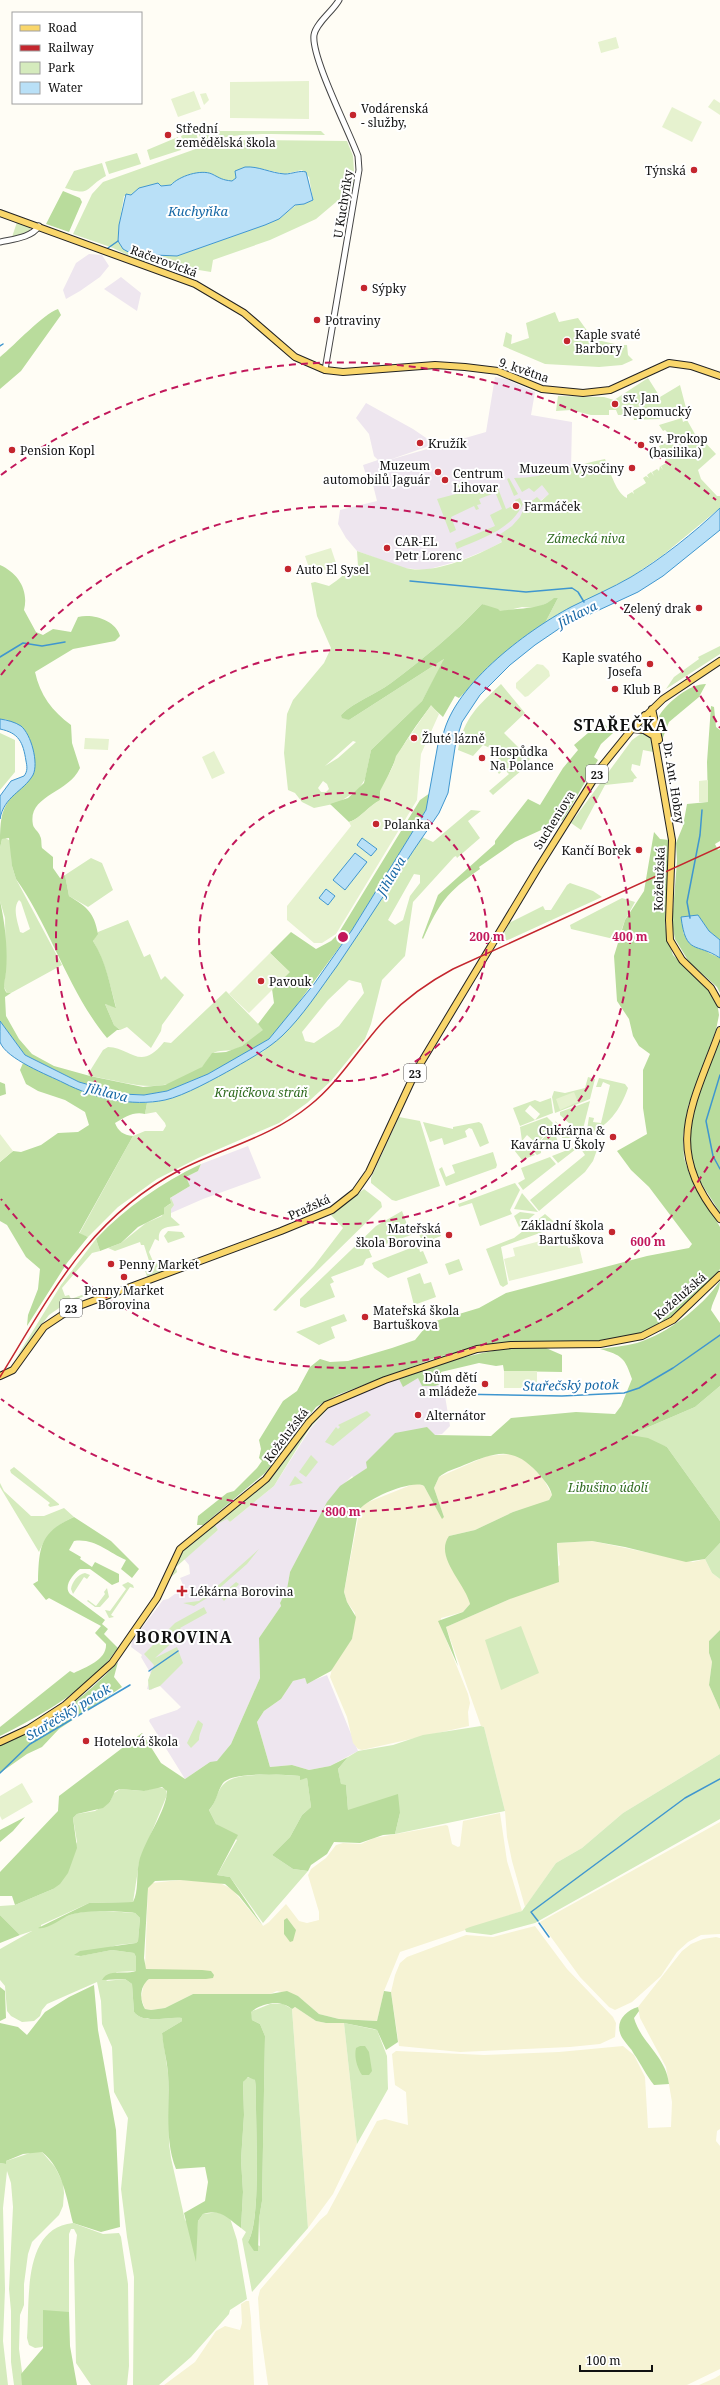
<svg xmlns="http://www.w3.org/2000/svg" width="720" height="2385" font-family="'Noto Serif',serif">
<rect width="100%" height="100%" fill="#fffdf5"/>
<path fill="#eee6ef" d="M89 254 102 255 109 266 100 277 80 291 66 299 63 290 76 263Z
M121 277 141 293 137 311 104 289Z
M495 377 506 379 535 392 531 415 572 422 571 469 561 472 558 488 540 501 531 525 491 548 462 560 426 570 403 568 357 551 346 538 338 524 340 510 377 501 372 481 368 482 363 465 378 460 374 456 369 434 356 418 366 403 413 429 435 444 389 460 486 432Z
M248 1146 261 1178 203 1199 171 1213 170 1198 190 1186 186 1177 198 1171 201 1164Z
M439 1360 450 1426 442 1434 435 1435 367 1468 354 1478 352 1476 342 1486 290 1572 287 1590 280 1603 281 1606 259 1638 260 1678 231 1744 217 1762H210L185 1779 149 1721 150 1719 177 1710 181 1707 159 1685 151 1690 147 1689 151 1674 141 1657 142 1655 131 1647 132 1641 163 1600 168 1599 179 1591 183 1585 180 1578 190 1574 189 1565 184 1559 218 1530 215 1526 221 1521 227 1518 230 1522 274 1486 311 1428 338 1398Z
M327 1675 358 1751 330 1766 309 1770 292 1765 270 1767 257 1722 264 1711 281 1699 293 1681 305 1678 307 1683Z"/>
<path fill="#f6f3d4" d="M509 1454 520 1456 530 1464 544 1480 552 1495 549 1500 540 1504 513 1512 475 1530 449 1536 470 1604 463 1612 441 1618V1627L468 1694 470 1703 468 1712 469 1726 362 1750 358 1749 353 1743 347 1717 330 1677 333 1665 352 1639 355 1613 347 1602 344 1592 360 1508 366 1503 416 1483 424 1486 442 1518 444 1517 434 1488 439 1477 487 1456Z
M592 1541 693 1562 705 1559 712 1573 720 1579V1630L709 1641V1653L712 1662 709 1685 720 1710V1754L623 1813 582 1848 556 1863 525 1907 512 1861 507 1837 505 1811 484 1727 481 1726 446 1627 510 1599 560 1565 557 1543Z
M500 1813 507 1861 522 1911 400 1952 384 1991 377 2021 339 2019 319 2014 298 1996 277 1991 270 1994H193L165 2008 151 2010 145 2009 141 1998 144 1983 149 1979 159 1978 157 1970 146 1969 145 1967 148 1888 152 1883 180 1880 218 1882 232 1889 263 1926 269 1922 286 1904 299 1921 307 1923 319 1920V1912L308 1875 311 1869 326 1858 336 1845 343 1843 361 1844 374 1838 446 1825 448 1826 452 1844 458 1847 460 1846 463 1821Z
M720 1822V1934L701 1935 688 1942 677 1952 661 1976 632 2002 615 2010 609 2007 580 1977 540 1922Z
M535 1926 567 1969 613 2017 616 2023 615 2037 600 2044 570 2047 460 2052 399 2046 391 1992 395 1975 400 1963 407 1957 466 1935 493 1937Z
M716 1937 720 1938V2129L717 2131 716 2141 720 2146V2369L687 2385H268L260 2328 258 2298 260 2290 320 2220 327 2214 377 2121 385 2119 408 2125 406 2092 395 2085 392 2054 396 2051 484 2055 559 2052 623 2046 634 2055 645 2077 648 2128 671 2127 672 2102 666 2067 640 2018 638 2007 682 1951 691 1944 703 1939Z
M295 2007 316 2021 326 2023H344L357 2144 333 2194 308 2228 292 2009Z
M246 2301H249L251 2318 254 2385H164L195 2362 216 2331 225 2326 240 2330 242 2323 241 2304Z
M720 2375V2385H699L715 2378Z"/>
<path fill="#d5ebbd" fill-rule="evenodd" d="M210 125 220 131H321L325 135C285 135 240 130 202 143L197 129Z
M195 129 199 143 185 148 181 136Z
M178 137 181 150 150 160 147 150Z
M242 140 347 141 353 156 355 186 316 219 270 240 213 260 211 272 138 260 113 248 73 234 92 194 103 182 204 146ZM253 167 285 174 302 170 309 177 313 200 304 204 296 205 279 219 265 225 177 256 132 254 123 249 118 241 119 225 124 196 131 195 139 188 171 185 211 173 219 179 232 181Z
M137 153 141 164 109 174 105 162Z
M102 163 106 176C85 187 92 197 65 188L74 171Z
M17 222 30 226V232L12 237Z
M555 312 559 322 578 318 593 339 615 344V347H620V345H627L628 355 633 360 622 365 599 367 545 364 503 346 506 332 512 335 511 344 529 338 526 323Z
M648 378 660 397 680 385 686 408 688 407 690 411 687 409 658 419 634 420 633 415H618L616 410H609V415H591L571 410 556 411 558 396 604 397 614 400Z
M682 418 683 422 687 420 696 436 698 435 716 454 698 470 701 479 717 496H720V508L663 555 631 577 545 623 558 598 536 608 522 607 500 612 482 604C454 634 423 659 391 683 375 695 355 701 341 715L349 720 444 659 443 663 422 701 371 750 365 779 359 789 338 803 314 808 302 802 295 793 288 790 284 753 287 714 293 700 324 663 331 648 317 616 311 583 315 582 329 586C340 579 346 571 358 566L357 551C372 556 388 562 403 567 430 577 478 555 502 542L499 535 512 526 520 517 525 506 537 497 541 501 549 494 542 485 534 492 529 488 522 492 514 478C546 478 574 465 605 459 611 473 616 493 627 498V495L632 492 634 494 633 491 646 483 643 478 646 476 649 478 647 475 651 472 654 476 652 472 657 469 659 471 660 466 663 470 661 466 666 463 669 466 659 446 667 442 666 438 669 434 665 430 663 431 659 425ZM353 741 356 742 338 758 325 766ZM323 781 327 784 329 789 326 792H321L318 788Z
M509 478 518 494 514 496 507 479Z
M463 481 469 489 475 486 482 489 487 488 492 494 479 499 481 504 477 505 479 509 476 510 474 506 451 517 456 530 450 533 437 499 456 494 455 486Z
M496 483 506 509 517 504 515 500 520 498 523 504C511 530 482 538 457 549L455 543 495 526 490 515 502 509 493 487V484Z
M720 646V654L666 689 674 677 699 659 698 657Z
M501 684 525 713 504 733 530 759 527 762 529 764 493 795 489 791 509 774 504 769 499 774 495 768 499 764 496 761 500 757 497 751 483 745 473 756 458 750C464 717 478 706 501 684Z
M0 733 15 740V772L0 790Z
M642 733 652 738 655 747 653 752 643 750 640 766 632 764 631 770 637 778 634 779 633 782 605 785 581 830 571 823 632 740Z
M471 810 481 811 468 821 480 838 457 858 456 856 454 857 413 902 405 956 382 980 371 1024 365 1039 331 1081 307 1103 279 1123 198 1158 157 1179 118 1207 88 1237 79 1234 133 1136 145 1131H163L166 1126 165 1123 156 1112 145 1114 147 1103 166 1100 264 1051 338 964 422 837 433 842ZM414 874 420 875V883L410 896 403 920 395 925 388 920ZM349 980 361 983 364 993 339 1026 314 1043 305 1041 302 1032 328 1000Z
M5 838 11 841 12 866 16 879 62 965 11 993H7L3 985 6 973 5 918 0 901V848L2 839ZM19 900 21 902 30 929 23 933 20 932C18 923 12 908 19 900Z
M91 858 102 863 113 890 88 907 69 896 65 875Z
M570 883 593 891 602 897 499 944 509 923 543 906 545 910H551L567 885Z
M622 898 635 902 625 920 618 940 571 929 570 925Z
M128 920 144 957 150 954 161 980 165 976 184 995 162 1025 161 1031 151 1048 127 1027 120 1030 114 1025 105 1004 116 1007C110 985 105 961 93 941L98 932Z
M226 991 264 1030C255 1037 246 1045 236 1049 229 1052 218 1049 212 1054 208 1057 207 1064 201 1068 161 1098 133 1083 90 1076L88 1074 103 1050 108 1047C132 1048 140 1072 164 1042L171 1043Z
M588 1077 595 1079 590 1099 555 1113 552 1097 554 1091 565 1093 585 1088Z
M599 1078 625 1084 628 1088C620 1111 608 1126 586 1136L589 1117 594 1118 593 1122 601 1123 610 1085 603 1082 601 1087H596Z
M551 1098 553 1113 520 1126 513 1108 535 1100 540 1102ZM530 1105 540 1114 535 1120 525 1111Z
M590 1101 582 1133 563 1140 555 1121 565 1130 570 1124 560 1115V1112Z
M399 1117 420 1121 440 1186 396 1201 392 1200 371 1183V1178Z
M547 1117 554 1124 537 1144 527 1135 522 1141 520 1127Z
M423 1122 453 1129V1127L479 1122 482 1124 489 1143 480 1147 472 1129 469 1128 465 1131 467 1137 444 1145 442 1138 430 1142Z
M553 1128 558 1142 541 1148V1153L537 1155 532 1150Z
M517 1139 535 1155 522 1160 510 1145Z
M591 1141 596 1142 598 1147 593 1161 585 1172 539 1211 530 1200 585 1155 579 1146Z
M575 1147 576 1149 558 1163 552 1156Z
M493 1152 497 1165 496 1168 446 1186 439 1169 442 1167 446 1177 455 1173 452 1165Z
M550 1157 556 1164 523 1190 518 1183 525 1179 521 1168Z
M515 1183 520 1190 510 1210 512 1214 480 1226 472 1203 459 1207 458 1204Z
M364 1189 381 1202 382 1207 276 1311 273 1310 314 1266 343 1228 331 1215Z
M522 1193 538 1212 514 1209Z
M171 1198 174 1205 171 1209V1217L180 1225C171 1228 157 1224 159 1241L155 1239 149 1252 155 1266 156 1262 159 1266H166L156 1271 193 1259 148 1279 144 1268 150 1264 144 1245H141L140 1242 115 1251 108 1248 121 1243 146 1223 162 1216 164 1208 170 1204Z
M402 1211 411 1235 369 1250 372 1257 366 1259 363 1265 331 1277 334 1282 330 1284 335 1297 305 1308 300 1306V1299L376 1226Z
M520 1212 535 1214 519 1227 514 1216Z
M545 1214 559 1226 501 1247 508 1284 503 1287 500 1285 486 1249 514 1238Z
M437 1224 441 1236 423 1243 418 1232Z
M168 1231 182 1232 185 1237 168 1243 164 1236Z
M96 1239 100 1251 92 1253 62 1288 65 1296 69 1295 71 1299 90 1292 89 1288 93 1290 91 1293 62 1306 49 1315 15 1360 61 1285Z
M421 1244 422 1246 419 1248 420 1252 423 1251 428 1263 388 1278 374 1268 372 1263Z
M459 1259 463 1270 449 1275 445 1264Z
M420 1273 424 1284 431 1282 436 1297 414 1305 407 1278Z
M344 1314 347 1321 331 1327 335 1338 319 1345 296 1332Z
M720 1386V1521L667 1447 630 1435 695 1407Z
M338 1398 309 1429 274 1486 230 1522 227 1519 215 1525 218 1530 176 1567 177 1572 171 1577 168 1574 180 1549 268 1475 302 1430Z
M367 1411 371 1415 333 1446 325 1442 336 1427 338 1429 340 1427 338 1425Z
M311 1455 318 1462 306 1477 299 1472Z
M14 1467 59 1504V1505L50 1507 48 1505 50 1503 11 1473 10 1470Z
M295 1476 303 1483 289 1486Z
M0 1483 4 1491 31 1516H44L64 1508 74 1517C56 1525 46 1535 39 1552L0 1487Z
M720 1543V1579L712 1573 705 1559Z
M259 1549 247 1564 215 1592 214 1589Z
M85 1573 90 1575 87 1579 84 1577 73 1594 71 1589C72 1582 78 1574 85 1573Z
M128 1582 133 1585 134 1588 130 1587 111 1615 114 1617 109 1618 105 1610 110 1611 126 1589 122 1585Z
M236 1582 239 1584 224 1601 220 1596Z
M107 1588 109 1597 100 1607H95L87 1601 88 1600 96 1606 105 1594 104 1592Z
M210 1593 212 1595 194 1606 183 1603 199 1601Z
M204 1607 207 1613 180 1628 185 1634 178 1640 177 1638 155 1658 177 1647 183 1663 160 1686 149 1690 148 1680 154 1665 144 1654 175 1623Z
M521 1626 539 1673 501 1690 485 1640Z
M198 1720 203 1724C202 1730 199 1733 199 1740L191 1748 187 1743Z
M481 1726 484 1727 505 1811 395 1834 400 1813 348 1810 346 1785H341L338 1769 348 1757 358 1751 393 1745 423 1735Z
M720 1754V1819L535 1923 491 1935 466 1932 465 1929 470 1927 522 1911 556 1863 582 1848 623 1813Z
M269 1774 300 1776V1779L307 1778 311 1807 302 1815 290 1837 272 1855 293 1869 308 1871 263 1923 230 1877 217 1875 237 1840 216 1824 209 1810C215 1804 215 1798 219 1791 227 1773 251 1776 269 1774Z
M158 1787 166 1789 167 1795 139 1863 133 1902 89 1903 41 1925V1928C51 1924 60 1918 70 1915 85 1909 119 1912 135 1913L140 1918 138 1941 136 1943 118 1945 75 1957 112 1950 134 1953 136 1957V1971L117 1972 106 1981 125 1979 132 1984 134 2012C144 2025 168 2016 182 2018V2021L162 2033 168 2073 169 2144 171 2158 185 2220 197 2231 198 2221 203 2214 220 2212 230 2218 237 2240 247 2299 230 2310 229 2314 191 2357 159 2385H133L134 2277 127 2237 121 2189 128 2118 114 2092 112 2047 102 2024 101 2001 97 1982 47 2004 42 2010 40 2016 34 2021 22 2022 11 2016 7 2011 5 1986 0 1980V1949L32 1931 20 1935 0 1915V1906L15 1905 53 1889 77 1842 73 1818 77 1814 95 1811 110 1802 113 1794 120 1789 143 1791Z
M270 2004H283L292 2009 308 2228 252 2292 242 2239 246 2232 241 2228 243 2192 241 2160 244 2115 243 2082 245 2078 251 2077 255 2080 256 2089C255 2122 262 2218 248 2242L260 2246 259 2219 262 2201 265 2036 260 2024 252 2020 250 2012Z
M344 2023 377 2030 387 2056 388 2089 357 2144Z
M33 2152H42L55 2167 63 2183 64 2193 63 2206 59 2215 32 2242 28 2254 24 2284V2305L20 2315 19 2349 23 2379 25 2385H14L11 2362V2311L9 2289 13 2207 11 2183 7 2171 3 2208 5 2289 3 2341 8 2385H0V2163L6 2164V2161Z
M73 2223 103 2234 119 2233 121 2237 128 2284 129 2366 127 2385H91L76 2363 74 2260 77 2235 74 2229H71L69 2234V2320L42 2347 35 2348 29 2345 27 2338C30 2300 22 2228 73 2223Z"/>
<path fill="#b9dc9c" d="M63 191 80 198 82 202 69 232 46 224Z
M58 309 61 315 21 371 0 389V357C15 345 43 314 58 309Z
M0 565C18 573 29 590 24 610L36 632 43 635 53 629 71 632 78 617C92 613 116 620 120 636L115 641 73 649 35 672C40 695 52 711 71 725L72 743 80 768C68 794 27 795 33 825 34 829 39 832 40 836 42 839 41 844 42 848L53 857V868L60 878 65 875 69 896C87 907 94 912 98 934L93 941C106 961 110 985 116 1008L105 1004 114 1025 120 1030H117L107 1038C68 991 51 928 16 879L12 866 9 838 2 839 0 848C0 808 2 804 32 777L33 753 8 720 0 719Z
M554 598H558L545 623 516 643 459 698 455 696 443 717 431 706C409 734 389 764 381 800 368 806 362 818 349 822L330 804 348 798 364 783 371 750 422 701 444 659 349 720 342 718 341 715C355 701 375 695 391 683 423 659 454 634 482 604L498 609 500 611C516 608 542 610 554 598Z
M706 684 699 697 669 722 662 740 659 716C668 702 689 684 706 684Z
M711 706 714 707 716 727 720 730V841L715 844 718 850 720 849V940L709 931 698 915 683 933 709 953 720 958V993L717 987 689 962 675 939 672 924 677 861 676 843 683 826 687 804 708 802 707 762Z
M602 721 613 733 601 744 594 757 598 760 563 820 515 842 479 867 480 869C446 893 440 902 423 939L422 938 438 895 495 844V841L528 799 540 805 563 768 578 750 574 745Z
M430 793 426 810 352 930 285 1021 269 1039 246 1053 208 1074 167 1091 144 1095 122 1094 79 1082 25 1055 0 1021V901C5 924 8 947 6 972 6 979 1 986 7 993H11L5 997 6 1016 19 1039 32 1054 54 1066 90 1076 143 1087 165 1085 202 1067 212 1053 226 1052 242 1046 263 1030 258 1024 274 1003 272 989 289 972 270 953 291 932 316 949 331 941 338 934 420 800Z
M654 832 660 839 669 840 670 861 665 924 668 941 673 955 710 992 717 1002 719 1015 716 1030 688 1106 683 1137 684 1158 689 1173 720 1227V1269L712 1280 676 1314 635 1336 599 1341 493 1344 438 1357 337 1395 316 1407 265 1473 203 1525H197L198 1516 227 1493 234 1491 257 1468 262 1461 259 1458 261 1449 259 1440 283 1401 297 1391 310 1367 320 1359 330 1362 348 1361 392 1348 415 1340 429 1323 479 1308 506 1293 647 1256 689 1248 692 1244 649 1187 631 1170 617 1151 647 1134 643 1108V1070L650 1054 639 1046 633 1036 629 1019 617 1001 614 956 625 920 644 891Z
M720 1040V1213C712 1199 701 1185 695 1170 679 1127 705 1080 720 1040Z
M23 1063C63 1083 102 1102 147 1103L145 1114C134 1111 125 1117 115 1123 118 1131 123 1135 133 1136L79 1233 88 1237 67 1263 27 1326 28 1315 38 1289 40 1269 26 1257 7 1225 0 1221V1162L13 1151 21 1152 41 1145 58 1133 78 1132 89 1125 85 1112 65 1100 38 1091 26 1084 20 1070Z
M0 1082 5 1084 6 1094 0 1096Z
M201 1164 198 1171 186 1177 190 1186 170 1198 171 1203 164 1208V1214L138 1227 121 1243 100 1251 96 1239C126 1207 161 1183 201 1164Z
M720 1281C720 1292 713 1299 711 1310L720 1323V1386L695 1407 630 1435 648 1438 667 1447 720 1521V1543L705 1559 686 1562 625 1547 592 1541 557 1543 559 1582 510 1599 446 1627 458 1666 438 1621 463 1612 470 1604C465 1583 434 1557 449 1536L475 1530 513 1512 549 1500 552 1495C550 1486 543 1479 537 1472 512 1445 495 1453 464 1465 455 1469 446 1471 439 1477L434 1488 444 1517 442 1519 424 1486C412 1479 363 1500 358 1512L344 1592 347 1602 356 1617 352 1639 331 1671 307 1684 305 1678 293 1681 281 1699 264 1711 257 1722 270 1767 292 1765 309 1770 330 1766 348 1757 338 1769 341 1784 346 1785 348 1810 398 1794 400 1813 395 1834 383 1835 360 1843 334 1842 327 1854 311 1865 308 1871 293 1869 272 1855 290 1837 302 1815 311 1807 307 1778 300 1780V1776C285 1775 233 1771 223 1783 217 1791 217 1802 209 1810L216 1824 238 1835 217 1875 230 1877 263 1926 239 1896 225 1884 180 1880 155 1881 148 1888 144 1958 146 1969 202 1970 211 1971 214 1975 213 1978 206 1979H149C140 1986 139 1999 145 2009L151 2010 165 2008 193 1994H270L287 1991 298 1996 319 2014 339 2019 377 2021 384 1991 391 1992 398 2042 386 2050 377 2030 374 2029 344 2023H326L316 2021 295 2007 292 2009C281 1999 261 2003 251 2012L252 2020 260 2024 265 2036 262 2201 259 2219 258 2251H254L248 2242C262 2219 255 2122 256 2089L255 2080 248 2077 243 2082 244 2115 241 2160 243 2192 241 2228C227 2218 222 2209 203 2214L198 2221 196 2262 184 2213 205 2201 208 2182 205 2167 176 2169C164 2139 170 2105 168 2073 167 2060 163 2047 162 2033L182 2021V2018C168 2016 144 2025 134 2012L132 1984 125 1979 102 1980C108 1968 126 1975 136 1971V1957L134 1953 112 1950 81 1956 74 1955 80 1951 136 1943 138 1941 140 1918 135 1913C119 1911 85 1910 70 1915 61 1918 48 1930 38 1928L89 1903 133 1902C139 1891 136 1875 139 1862 144 1841 167 1810 167 1791L162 1787 144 1791 120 1789 115 1791 110 1802 103 1808 77 1814 73 1818 77 1848 68 1873 60 1884 53 1889 15 1905 12 1896H0V1872L58 1811 59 1796 142 1733 161 1763 185 1779 210 1762 217 1761 231 1744 260 1678 259 1638 281 1606 280 1603 287 1589 290 1572 327 1502 340 1486 367 1468 366 1462 395 1433 427 1427 435 1435 491 1436 511 1418 576 1412 615 1414 621 1406 632 1379C625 1358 622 1355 600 1349 612 1347 625 1346 637 1343 668 1333 701 1308 720 1281Z
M528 1347 546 1348 562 1355V1372L504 1371 503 1365 496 1366 479 1363 441 1372 443 1383 435 1386H422L418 1378 403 1387 399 1379C441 1363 482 1349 528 1347Z
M74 1517 111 1541 139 1569 132 1578 121 1569 126 1560C107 1552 95 1538 74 1541L69 1550 81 1557 80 1559 92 1567 95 1562 119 1574V1582L112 1585 90 1569H80C73 1574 63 1586 70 1594L105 1620 102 1624 108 1629 104 1634 118 1648C112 1655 106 1665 99 1672 71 1698 34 1719 0 1736V1727L70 1671 74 1673C86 1667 107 1660 106 1644L95 1633 101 1626 49 1598 46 1600 33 1584 38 1581C39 1547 40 1532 74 1517Z
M720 1630V1710L709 1685 712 1662 709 1653V1641Z
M118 1662 114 1677 122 1687 59 1729 42 1747 27 1754 0 1773V1745C44 1727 86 1697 118 1662Z
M25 1817 13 1831 0 1842V1830Z
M0 1915 20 1935 0 1943Z
M287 1918 296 1930 293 1941 290 1942 284 1934V1920Z
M94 1985 98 2030 116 2130 120 2227 101 2232 73 2223C67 2200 63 2168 42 2152L23 2154 6 2161V2164L0 2163V2023L18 2027 27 2035 45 2012 69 1997Z
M0 1987 5 1991 6 2018 0 2021Z
M638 2007 639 2011 634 2018C641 2043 666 2056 669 2084L654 2085C646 2075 641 2064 634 2054 631 2048 626 2044 623 2039 613 2024 624 2011 638 2007Z
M360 2046H365L369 2052 372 2071 369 2075H362C357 2067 354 2057 356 2048Z
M43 2310 69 2312 70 2346 77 2385H22L21 2374 43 2348Z"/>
<path fill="#e6f2cf" d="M616 37 619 48 601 53 598 42Z
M309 81V119L230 118V82Z
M194 91 201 109 178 117 171 99Z
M206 93 209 100 204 105 200 94Z
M714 99 720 103V115L708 107Z
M672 107 702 122 692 142 662 127Z
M331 548 337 566 311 574 305 556Z
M537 664 543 665 549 671 550 676 528 696 525 697 516 688V683Z
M431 705 439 714 421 754 417 800 336 934 322 943H314L287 920V906L351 826 349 822C361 818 368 806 380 800V791L393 766 396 756Z
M85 738 109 739 108 750 84 749Z
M214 751 225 773 212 779 202 757Z
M708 780V802H699V781Z
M270 953 290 972 249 1013 229 994Z
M574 1092 578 1102 560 1110 556 1099Z
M0 1134 13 1151 0 1162Z
M564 1235 568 1248 579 1246 583 1263 509 1281 504 1259 515 1256 513 1248Z
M504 1371H537V1388H504Z
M22 1783 33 1802 2 1820 0 1816V1796Z"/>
<path fill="#b9e0f7" stroke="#3f96cf" d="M245 167C259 166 270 173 285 174 292 174 300 170 306 172L313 200 304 204 295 205 279 219 265 225 177 256 132 254 123 249 118 241 119 225 126 194 131 195 139 188 158 183 161 186 171 185C179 176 201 169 212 174 220 178 222 180 232 181L236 178 235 171Z
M720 508V530L663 576 638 592 560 628 535 645 510 665 480 695 462 722 456 741 448 793 439 813C404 863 372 915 337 966 320 989 303 1016 282 1036 268 1049 251 1058 234 1068 216 1078 184 1096 165 1100 132 1107 93 1098 64 1083 48 1075 6 1059 0 1042 0 1036 0 1027 0 1021L25 1055 79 1082 122 1094 144 1095 167 1091 208 1074 269 1039 314 984 352 930 426 810 438 744 442 741C449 688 526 631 571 607 591 597 612 588 631 577 661 559 694 533 720 508Z
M0 719C7 720 15 722 21 726 31 734 39 763 33 775 23 792 4 796 0 819V796L11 781 24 776C28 771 27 766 26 761 23 742 19 733 0 729Z
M362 838 377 849 371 856 357 845Z
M355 853 367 862 345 890 333 880Z
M326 889 335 896 328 905 319 898Z
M698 915 709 931 720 940V958C696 942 686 956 681 917Z"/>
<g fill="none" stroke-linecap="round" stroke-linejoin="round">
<path stroke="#3f96cf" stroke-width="1.5" d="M108 248 118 241
M0 346 3 344
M410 581 526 592 572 588 578 592 584 602
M0 657 23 643 42 646 65 642
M690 918 687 902 700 835 702 810
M720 1075 706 1121 713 1156 720 1169
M453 1394 562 1396 624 1393 639 1388 673 1368 720 1335
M149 1671 178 1651
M0 1773 30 1744 130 1685
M538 1921 531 1912 685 1798 720 1779
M539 1923 549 1937"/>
<defs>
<path id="minor" d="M0 242C13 239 31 238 39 226
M325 370 359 170 358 156C349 131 311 57 314 35 316 23 333 11 339 0"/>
<path id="major" d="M0 213 195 284 244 313 295 357 325 370 343 372 435 365 465 367 498 371 542 389 583 393 610 390 669 363 691 366 720 376
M652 709 659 740
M645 715 654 736 672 840 669 920 670 940 682 960 711 988 720 1004
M632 729 644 730 654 736
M720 1030C693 1105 662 1148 720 1219
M0 1376 13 1370 44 1327 71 1309 281 1231 332 1210 355 1192 369 1172 416 1071 538 868 602 766 632 729 663 699 720 661
M0 1742 28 1729 65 1705 112 1663 157 1598 180 1549 266 1479 309 1422 326 1405 385 1380 477 1349 511 1345 600 1344 642 1336 673 1320 720 1275"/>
</defs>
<use href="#minor" stroke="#444" stroke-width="7"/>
<use href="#major" stroke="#222" stroke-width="8"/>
<use href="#minor" stroke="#fff" stroke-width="5"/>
<use href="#major" stroke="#f9d66b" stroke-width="6"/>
<path stroke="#c4262e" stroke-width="1.5" d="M0 1377C51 1294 90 1217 180 1170 223 1148 271 1137 309 1106 338 1083 357 1051 381 1024 402 1001 425 984 453 969L720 847"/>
</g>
<g fill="none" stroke="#c2185b" stroke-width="2" stroke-dasharray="7 5">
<circle cx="343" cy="937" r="144"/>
<circle cx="343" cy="937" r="287"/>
<path d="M720 1146A431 431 0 0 1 1 1199M1 675A431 431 0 0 1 720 728"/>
<path d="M716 1374A575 575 0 0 1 1 1399M1 475A575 575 0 0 1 716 500"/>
</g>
<g fill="#c4262e" stroke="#fff" stroke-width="1.5">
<circle cx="353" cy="115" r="4"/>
<circle cx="168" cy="135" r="4"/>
<circle cx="694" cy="170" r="4"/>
<circle cx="364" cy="288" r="4"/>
<circle cx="317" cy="320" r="4"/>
<circle cx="567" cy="341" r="4"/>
<circle cx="615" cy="404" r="4"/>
<circle cx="420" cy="443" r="4"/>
<circle cx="641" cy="445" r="4"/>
<circle cx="12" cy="450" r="4"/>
<circle cx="632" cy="468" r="4"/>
<circle cx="438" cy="472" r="4"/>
<circle cx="445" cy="480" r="4"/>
<circle cx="516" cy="506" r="4"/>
<circle cx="387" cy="548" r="4"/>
<circle cx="288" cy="569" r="4"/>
<circle cx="699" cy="608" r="4"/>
<circle cx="650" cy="664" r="4"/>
<circle cx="615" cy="689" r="4"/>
<circle cx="414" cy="738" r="4"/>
<circle cx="482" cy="758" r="4"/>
<circle cx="376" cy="824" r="4"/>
<circle cx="639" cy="850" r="4"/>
<circle cx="261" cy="981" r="4"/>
<circle cx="613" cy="1137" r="4"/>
<circle cx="612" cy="1232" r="4"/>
<circle cx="449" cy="1235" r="4"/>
<circle cx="111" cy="1264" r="4"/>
<circle cx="124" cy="1277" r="4"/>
<circle cx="365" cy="1317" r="4"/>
<circle cx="485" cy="1384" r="4"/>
<circle cx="418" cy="1415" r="4"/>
<path d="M180 1585h4v4h4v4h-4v4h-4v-4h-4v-4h4z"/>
<circle cx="86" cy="1741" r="4"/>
</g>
<g text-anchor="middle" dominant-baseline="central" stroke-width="4" stroke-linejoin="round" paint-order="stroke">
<g fill="#fff" stroke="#585858" stroke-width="1">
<rect x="586" y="765" width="22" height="18" rx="3"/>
<rect x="404" y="1064" width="22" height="18" rx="3"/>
<rect x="60" y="1299" width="22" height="18" rx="3"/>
</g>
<g font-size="11" font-weight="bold" fill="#111">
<text x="597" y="774">23</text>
<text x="415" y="1073">23</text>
<text x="71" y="1308">23</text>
</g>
<g font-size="12" fill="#111" stroke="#fff" text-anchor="start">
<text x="361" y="108">Vodárenská<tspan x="361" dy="14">- služby,</tspan></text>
<text x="176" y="128">Střední<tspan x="176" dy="14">zemědělská škola</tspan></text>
<text x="686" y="170" text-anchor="end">Týnská</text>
<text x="372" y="288">Sýpky</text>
<text x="325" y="320">Potraviny</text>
<text x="575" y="334">Kaple svaté<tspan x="575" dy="14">Barbory</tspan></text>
<text x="623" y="397">sv. Jan<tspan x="623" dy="14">Nepomucký</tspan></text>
<text x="649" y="438">sv. Prokop<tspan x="649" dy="14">(basilika)</tspan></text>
<text x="428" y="443">Kružík</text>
<text x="20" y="450">Pension Kopl</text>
<text x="430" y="465" text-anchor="end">Muzeum<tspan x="430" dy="14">automobilů Jaguár</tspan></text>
<text x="624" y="468" text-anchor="end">Muzeum Vysočiny</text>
<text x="453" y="473">Centrum<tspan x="453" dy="14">Lihovar</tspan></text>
<text x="524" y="506">Farmáček</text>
<text x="395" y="541">CAR-EL<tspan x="395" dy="14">Petr Lorenc</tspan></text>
<text x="296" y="569">Auto El Sysel</text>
<text x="691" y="608" text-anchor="end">Zelený drak</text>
<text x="642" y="657" text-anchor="end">Kaple svatého<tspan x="642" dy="14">Josefa</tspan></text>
<text x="623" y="689">Klub B</text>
<text x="422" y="738">Žluté lázně</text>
<text x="490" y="751">Hospůdka<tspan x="490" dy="14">Na Polance</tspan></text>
<text x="384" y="824">Polanka</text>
<text x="631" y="850" text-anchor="end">Kančí Borek</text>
<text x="269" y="981">Pavouk</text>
<text x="605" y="1130" text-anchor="end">Cukrárna &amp;<tspan x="605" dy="14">Kavárna U Školy</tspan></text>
<text x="604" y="1225" text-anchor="end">Základní škola<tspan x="604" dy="14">Bartuškova</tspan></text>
<text x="441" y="1228" text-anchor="end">Mateřská<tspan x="441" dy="14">škola Borovina</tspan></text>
<text x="119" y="1264">Penny Market</text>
<text x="124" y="1290" text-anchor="middle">Penny Market<tspan x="124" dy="14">Borovina</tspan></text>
<text x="373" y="1310">Mateřská škola<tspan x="373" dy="14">Bartuškova</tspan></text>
<text x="477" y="1377" text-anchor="end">Dům dětí<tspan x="477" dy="14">a mládeže</tspan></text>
<text x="426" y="1415">Alternátor</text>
<text x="190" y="1591">Lékárna Borovina</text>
<text x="94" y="1741">Hotelová škola</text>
</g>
<g font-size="12" fill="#111" stroke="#fff">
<text transform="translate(343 204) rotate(-81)">U Kuchyňky</text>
<text transform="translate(164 261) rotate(20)">Račerovická</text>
<text transform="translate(524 370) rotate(19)">9. května</text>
<text transform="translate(674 783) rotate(81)">Dr. Ant. Hobzy</text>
<text transform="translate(554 820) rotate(-58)">Sucheniova</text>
<text transform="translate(659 879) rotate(-88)">Koželužská</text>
<text transform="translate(309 1207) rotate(-24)">Pražská</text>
<text transform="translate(680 1296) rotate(-41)">Koželužská</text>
<text transform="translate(286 1435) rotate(-53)">Koželužská</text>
</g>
<g font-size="12" font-style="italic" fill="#2f6b1f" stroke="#fff">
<text x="586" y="538">Zámecká niva</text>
<text x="261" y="1092">Krajíčkova stráň</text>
<text x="608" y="1487">Libušino údolí</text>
</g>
<g font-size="13" font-style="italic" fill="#1768a6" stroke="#fff">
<text x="198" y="211">Kuchyňka</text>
<text transform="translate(577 614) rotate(-27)">Jihlava</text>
<text transform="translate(391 876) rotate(-59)">Jihlava</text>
<text transform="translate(107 1092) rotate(14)">Jihlava</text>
<text transform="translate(571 1385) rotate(-1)">Stařečský potok</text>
<text transform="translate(68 1712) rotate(-31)">Stařečský potok</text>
</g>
<g font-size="16" font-weight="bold" letter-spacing="1" fill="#111" stroke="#fff">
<text x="621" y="725">STAŘEČKA</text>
<text x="184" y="1637">BOROVINA</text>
</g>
</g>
<circle cx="343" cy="937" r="6" fill="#c2185b" stroke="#fff" stroke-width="2"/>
<g font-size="12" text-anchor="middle" font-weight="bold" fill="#c2185b" stroke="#fff" stroke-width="4" stroke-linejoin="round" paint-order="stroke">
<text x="487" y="941">200 m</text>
<text x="630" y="941">400 m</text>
<text x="648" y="1246">600 m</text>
<text x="343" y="1516">800 m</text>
</g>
<rect x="12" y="12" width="130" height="92" fill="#ffffff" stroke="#a0a0a0"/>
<rect x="20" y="25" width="20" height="6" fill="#f9d66b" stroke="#a0a0a0"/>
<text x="48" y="32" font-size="12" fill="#111111">Road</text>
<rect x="20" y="45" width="20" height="6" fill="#c4262e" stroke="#a0a0a0"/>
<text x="48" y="52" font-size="12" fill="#111111">Railway</text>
<rect x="20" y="62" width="20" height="12" fill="#d5ebbd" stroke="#a0a0a0"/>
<text x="48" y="72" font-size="12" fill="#111111">Park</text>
<rect x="20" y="82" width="20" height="12" fill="#b9e0f7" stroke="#a0a0a0"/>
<text x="48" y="92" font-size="12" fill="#111111">Water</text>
<path d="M580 2365v6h72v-6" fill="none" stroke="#111111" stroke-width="2"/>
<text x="586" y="2365" font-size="12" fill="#111111" stroke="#ffffff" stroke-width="3" paint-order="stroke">100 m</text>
</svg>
